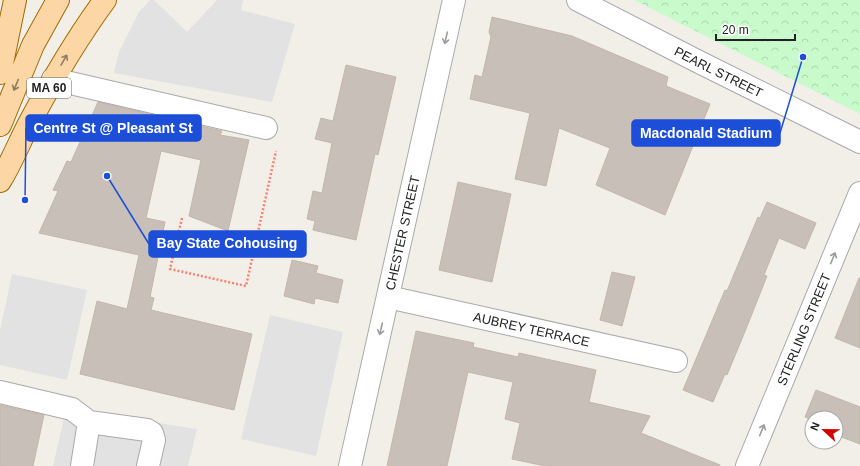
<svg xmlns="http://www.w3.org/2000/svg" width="860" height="466" font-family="Helvetica,sans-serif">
<defs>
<pattern id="park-crowns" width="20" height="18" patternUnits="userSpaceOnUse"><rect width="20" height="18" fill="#c8facc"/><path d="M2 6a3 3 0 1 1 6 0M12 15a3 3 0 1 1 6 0" fill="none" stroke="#acd6af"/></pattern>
</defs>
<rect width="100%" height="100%" fill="#f2efe9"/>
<path fill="url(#park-crowns)" d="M634 0H860V114Z"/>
<path fill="#e2e2e2" d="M150 0H154L187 32 217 0H243L241 10 295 24 272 102 114 73 119 52 139 12Z
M12 274 87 290 67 380 0 365V331Z
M270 315 343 332 316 456 241 439Z
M66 409 197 429 188 466H53Z"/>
<path fill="#c7bfb8" stroke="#c4b6ab" d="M492 17 572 36 668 77 666 86 710 104 665 215 596 185 610 148 559 128 546 186 515 179 530 113 470 99 475 75 482 77 491 37 489 32Z
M346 65 396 77 378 155 375 154 356 240 313 230 315 221 307 219 313 191 322 193 332 143 315 139 321 118 333 121Z
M98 102 222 131 220 135 249 140 228 231 189 216 201 160 161 151 146 218 165 222 150 297 154 298 151 310 252 334 234 410 80 374 97 301 127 309 139 255 39 233 58 191 53 190 67 161 71 162Z
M458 182 511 194 492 282 439 270Z
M767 202 816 223 805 249 779 238 764 275 767 276 746 329 727 375 725 374 713 402 683 390 725 290 727 291 758 217 760 218Z
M292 260 318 266 316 273 343 280 338 303 315 298 314 304 284 296Z
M612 272 635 277 622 326 600 320Z
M859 278H860V348L835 338Z
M416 331 474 343 473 347 518 357 519 353 596 370 589 402 650 416 641 433 720 465V466H545L512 459 520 423 505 419 513 382 468 372 447 466H387Z
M816 390 860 407V444L836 435V418H812V420L805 417Z
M0 405 44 415 33 466H0Z"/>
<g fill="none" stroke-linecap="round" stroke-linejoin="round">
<defs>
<g id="minor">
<path id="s1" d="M578 0 699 62 860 142"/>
<path d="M53 79 266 128"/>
<path id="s2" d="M388 297 676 361"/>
<path d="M0 392 72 409 89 422 147 430 152 433 154 440 148 466"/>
<path d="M82 466 89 422"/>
<path id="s3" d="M350 466 454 0"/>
<path id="s4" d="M747 466 860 193"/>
</g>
<path id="major" d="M0 73 15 0
M0 125 33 45 58 0
M0 181C12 162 20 140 31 120 53 79 77 38 105 0"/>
</defs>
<use href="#minor" stroke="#a9a9a9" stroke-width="24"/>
<use href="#major" stroke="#a06b00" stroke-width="24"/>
<path stroke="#fa8072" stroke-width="2.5" stroke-dasharray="2 2" stroke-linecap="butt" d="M182 218 170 269 246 286 276 151"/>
<use href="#minor" stroke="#fff" stroke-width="22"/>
<use href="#major" stroke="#fcd6a4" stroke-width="22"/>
</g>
<defs><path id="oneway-shaft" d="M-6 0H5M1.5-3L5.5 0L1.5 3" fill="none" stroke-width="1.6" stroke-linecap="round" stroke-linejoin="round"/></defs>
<g stroke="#9c9c9c">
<use href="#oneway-shaft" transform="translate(446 38) rotate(103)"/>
<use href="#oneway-shaft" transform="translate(833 258) rotate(-68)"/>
<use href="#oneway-shaft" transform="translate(381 329) rotate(103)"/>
<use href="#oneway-shaft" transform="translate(762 430) rotate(-68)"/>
</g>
<g stroke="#8f7c63">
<use href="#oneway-shaft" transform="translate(64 60) rotate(-60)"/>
<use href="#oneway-shaft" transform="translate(16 85) rotate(112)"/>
</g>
<g text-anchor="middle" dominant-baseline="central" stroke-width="3" stroke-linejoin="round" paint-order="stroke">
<rect fill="#fff" stroke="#646464" stroke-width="1" x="27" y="78" width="44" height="20" rx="3"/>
<g font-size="12" font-weight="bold" fill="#222">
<text x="49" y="88">MA 60</text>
</g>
<g font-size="13" fill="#222" stroke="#fff">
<text stroke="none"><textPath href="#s1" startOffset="158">PEARL STREET</textPath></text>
<text stroke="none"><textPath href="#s3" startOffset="239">CHESTER STREET</textPath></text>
<text stroke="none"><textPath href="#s2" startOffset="147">AUBREY TERRACE</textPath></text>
<text stroke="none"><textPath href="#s4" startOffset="148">STERLING STREET</textPath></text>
</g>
</g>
<path fill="none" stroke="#1d4ed8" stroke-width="1.5" d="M25 200L26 128M803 57L780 133M107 176L149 244"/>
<g fill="#1d4ed8" stroke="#fff" stroke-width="1.5">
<circle cx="25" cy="200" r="4"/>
<circle cx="803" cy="57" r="4"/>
<circle cx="107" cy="176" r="4"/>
</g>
<g fill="#1d4ed8" stroke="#1d4ed8" stroke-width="1.5">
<rect x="26" y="115" width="175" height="26" rx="4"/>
<rect x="632" y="120" width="148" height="26" rx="4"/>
<rect x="149" y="231" width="157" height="26" rx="4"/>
</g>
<g font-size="14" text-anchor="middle" font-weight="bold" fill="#fff">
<text x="113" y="133">Centre St @ Pleasant St</text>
<text x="706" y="138">Macdonald Stadium</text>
<text x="227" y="248">Bay State Cohousing</text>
</g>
<g transform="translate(824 430) rotate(292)"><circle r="19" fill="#ffffff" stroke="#a7a7a7"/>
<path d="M0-3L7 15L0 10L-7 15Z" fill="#d40000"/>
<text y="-6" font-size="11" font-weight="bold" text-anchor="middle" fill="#222222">N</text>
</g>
<path d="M716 34v6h79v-6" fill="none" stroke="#222222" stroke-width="2"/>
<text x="722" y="34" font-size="12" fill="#222222" stroke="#ffffff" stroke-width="3" paint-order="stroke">20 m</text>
</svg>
